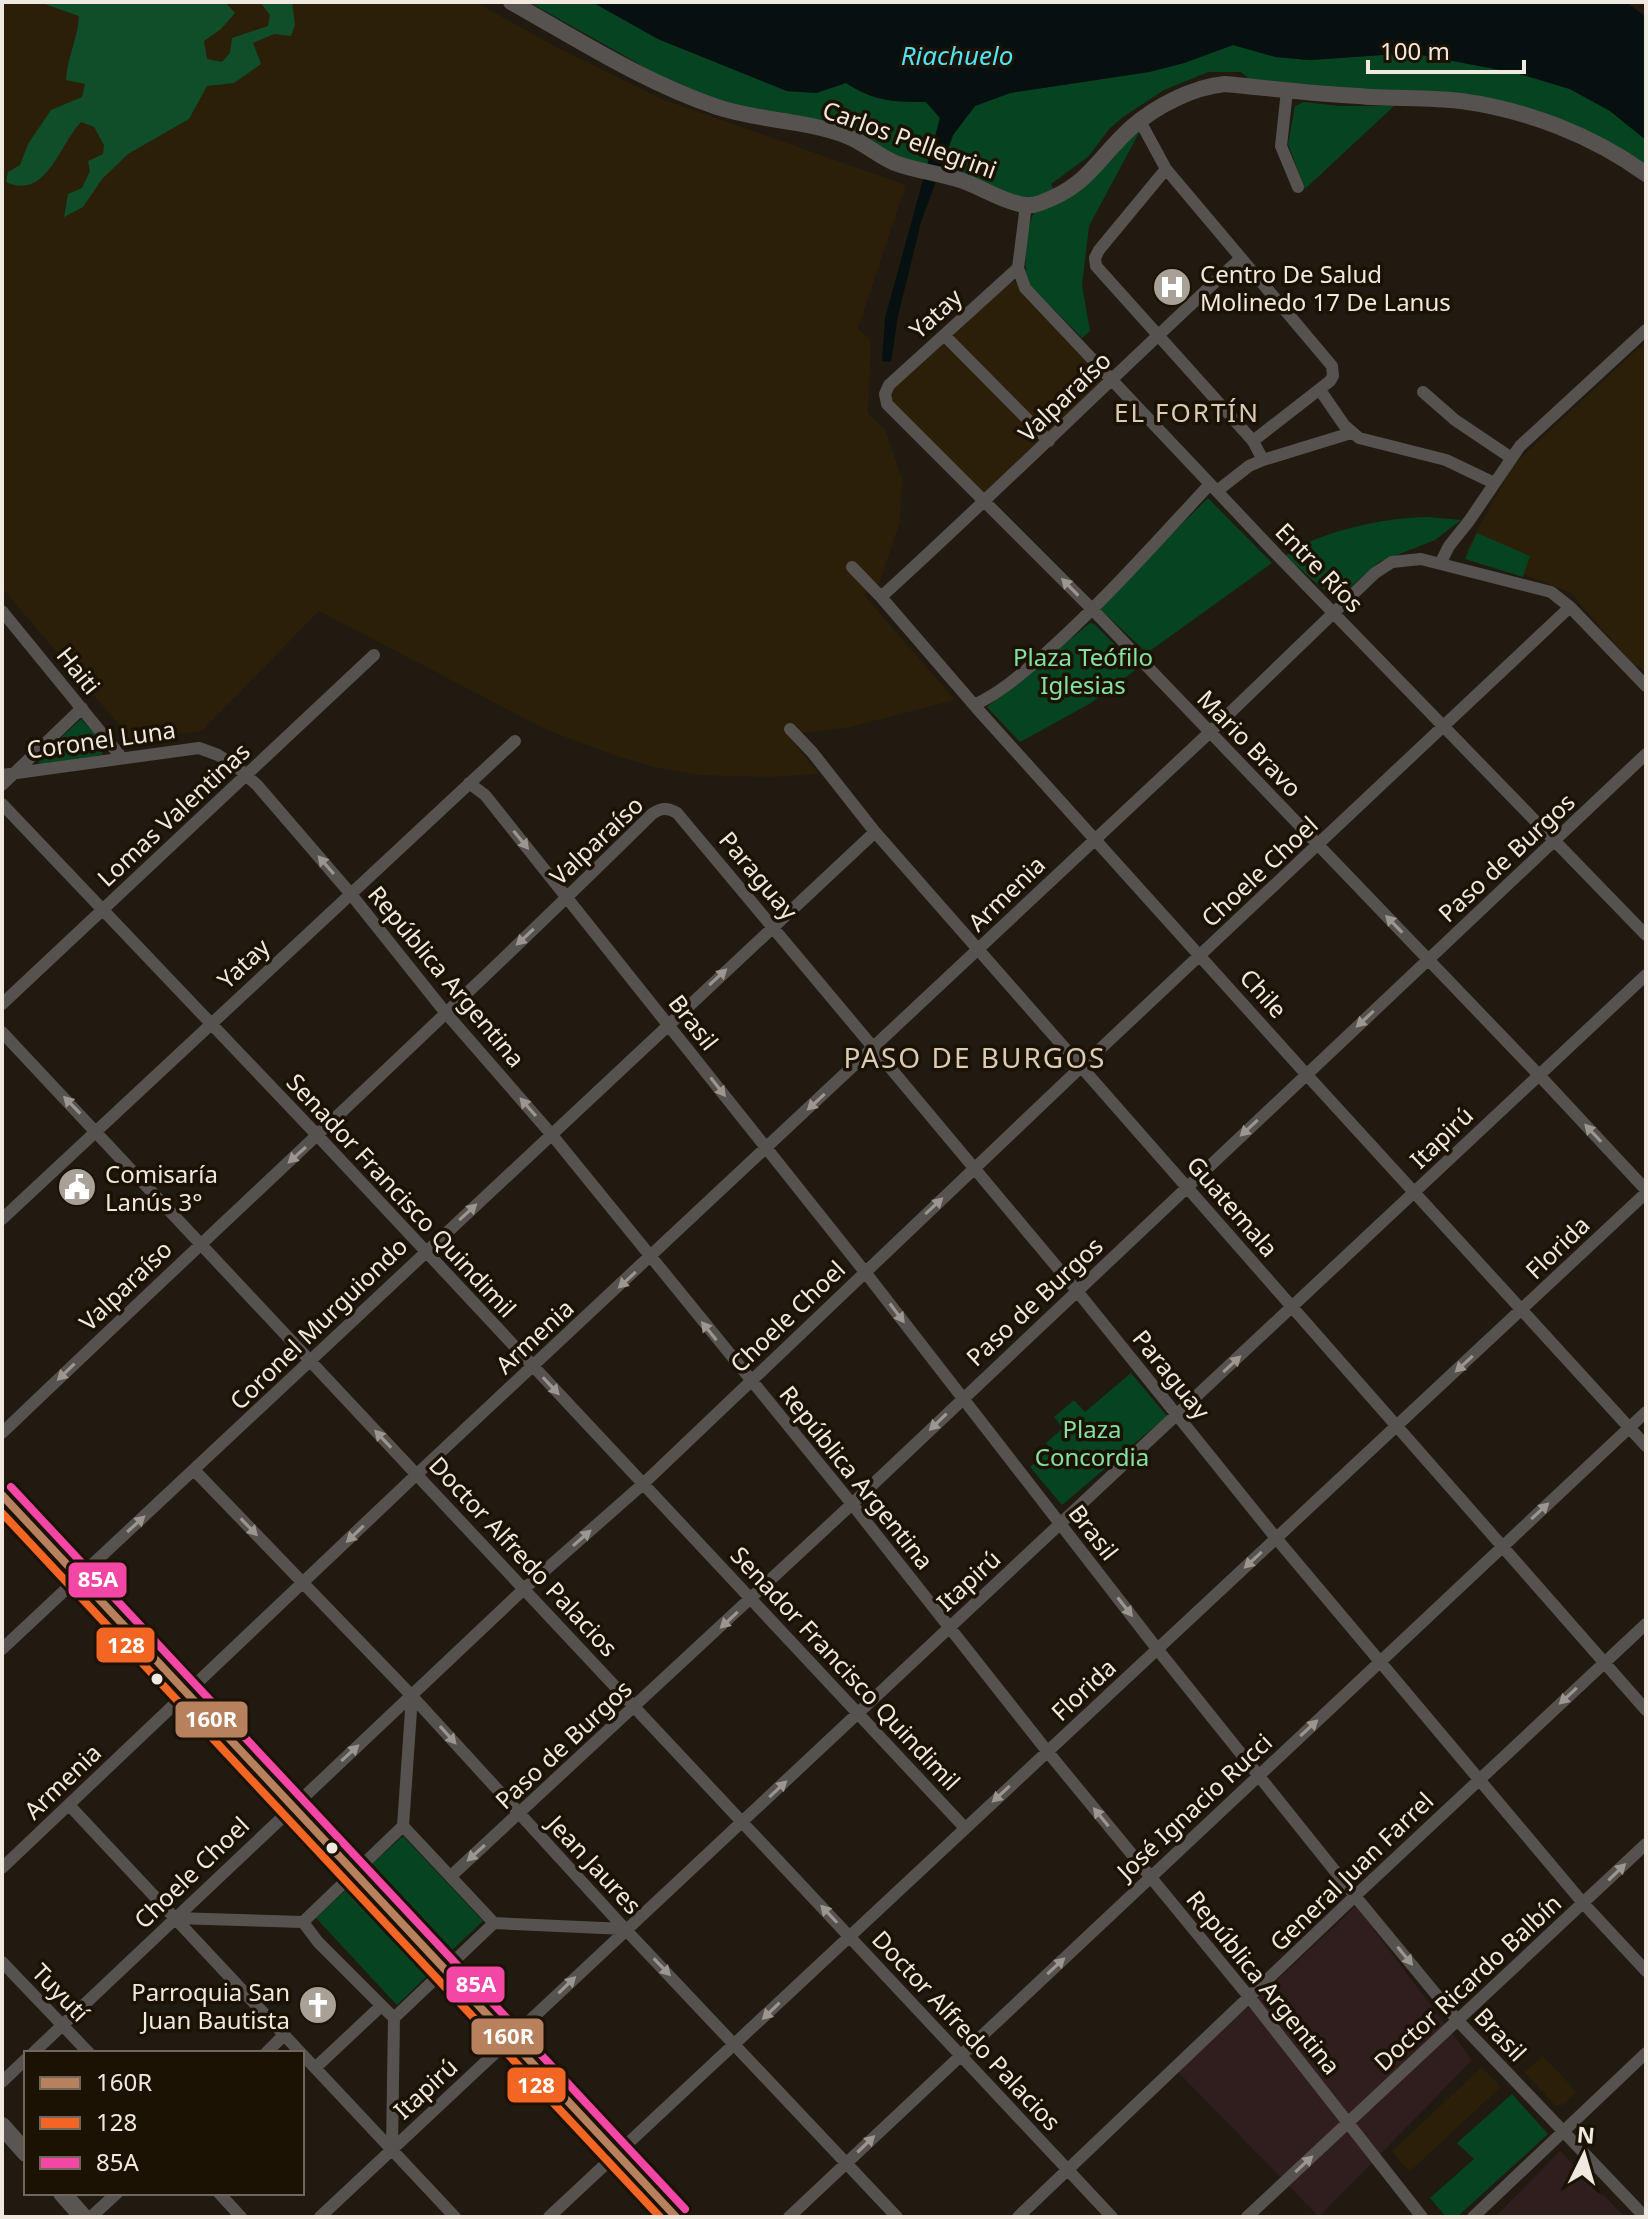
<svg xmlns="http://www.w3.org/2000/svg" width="1648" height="2219" font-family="'Noto Sans',sans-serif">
<rect width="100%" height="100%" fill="#201a11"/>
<path fill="#301d1e" d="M1356 1906 1472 2060 1319 2217 1178 2072Z
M1560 2151 1625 2217H1495Z"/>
<path fill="#2b1f09" d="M2 2H476L552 45 662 99 906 185 858 329 871 341 868 413 885 429 902 479 900 522 879 584 864 595 955 700 851 727 788 735 819 774 767 777 699 775 658 768 616 756 547 730 319 611 202 731 132 740 2 588Z
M1007 273 1107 381 986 504 883 397Z
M1646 341V674L1638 665 1635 667 1571 593 1466 551 1513 465Z
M1543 2056 1577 2092 1563 2105H1555L1524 2072Z
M1482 2067 1501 2087 1409 2172 1392 2151Z"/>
<path fill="#064421" d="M529 2H592L658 39 787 91 816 93 846 83C875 101 892 102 926 102L940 118 928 165 907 161 685 90Z
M1233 45 1276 57 1310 60 1411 53 1516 73 1570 89 1610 111 1646 140V170L1504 105 1251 81 1241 72H1208L1164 90 1123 117 1109 129 1089 156 1051 184 1054 190 1026 199 941 169 953 135 975 106 1010 93 1149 72 1184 63Z
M1304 102 1339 106H1394L1305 189 1288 144 1295 106Z
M1140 131 1089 226 1082 285 1090 331 1082 338 1028 283C1023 264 1025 227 1036 209L1131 134Z
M1208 498 1272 563 1147 653 1098 607Z
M1427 517 1461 520 1435 540 1379 562 1340 596 1328 593 1285 556C1321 530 1384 518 1427 517Z
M1477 533 1530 556 1523 577 1465 559Z
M1090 623 1094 624 1138 668 1091 703 1020 742 987 707Z
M81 719 104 744 102 755 40 764 37 760Z
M1131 1373 1167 1416 1062 1505 1030 1467 1051 1449 1046 1443 1063 1428 1054 1417 1074 1400 1085 1412Z
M403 1836 483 1921 450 1952 370 1866Z
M350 1886 431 1972 397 2005 316 1918Z
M1512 2094 1548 2134 1457 2217H1446L1430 2198 1474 2159 1457 2143Z"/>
<path fill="#104e2a" d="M39 2H225L235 13 221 29 204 41 207 59 222 62 230 53 232 38 268 26 270 15 260 2H292L295 25 291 36 274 34 253 43 261 64 234 83 207 86 189 119 128 154 102 179 83 207 64 217 68 194 82 188 90 171 88 161 103 154 104 145 94 127 81 122C59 145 46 201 6 182L8 172 20 165 28 144 51 110 82 97 85 84 66 80C67 58 78 38 79 16Z"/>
<path fill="#071011" d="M592 2H1626L1646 17V140L1610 111 1570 89 1516 73 1411 53 1310 60 1276 57 1233 45 1184 63 1149 72 1010 93 975 106 953 135 921 222 898 316 891 362 882 361 885 318 940 118 926 102C892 102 874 101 846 83L816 93 787 91 658 39Z"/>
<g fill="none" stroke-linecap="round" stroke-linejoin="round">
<path stroke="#565250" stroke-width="12" d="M1287 91 1281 146 1298 187
M1140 121 1166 169 1332 366 1333 376 1330 381 1253 441 1263 460 1249 466 1217 491
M1166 169 1099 250 1095 258 1096 266 1253 441
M1026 205 1018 268 1025 288 1281 559 1646 935
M1018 268 889 385 885 394 887 404 1093 610 1538 1074 1646 1190
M944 335 1049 441
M1320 390 1344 425 1359 438 1446 460 1494 483
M1423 392 1455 420 1510 457
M1263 460 1351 433
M1441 562 1449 546 1469 521 1520 446 1646 330
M852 567 881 597 981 713 1306 1074 1646 1446
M881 597C1003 486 1119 370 1240 259
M2 611 122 758
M974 705C1002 692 1025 671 1048 651 1106 599 1157 541 1210 484
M790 729 812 752 875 832 1646 1710
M2 775 199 748 218 755 236 766 257 785 350 893 445 1012 552 1135 852 1504 1047 1751 1250 1998 1422 2217
M469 783 485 795 865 1272 1158 1650 1355 1896 1458 2021 1645 2217
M2 785 82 708
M2 804 318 1136 965 1828
M2 1004 374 655
M2 1032 1112 2217
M2 1219 515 741
M2 1433C218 1226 439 1024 652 814 661 808 667 807 677 813L1077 1291 1276 1538 1583 1903 1646 1971
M195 1471 412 1696 625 1929 897 2217
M2 1649 875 832
M69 1805 301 2053
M403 1826 494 1923
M403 1826 412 1696
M2 1868 416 1475 1209 733 1375 573 1392 562 1421 559 1551 592 1570 607 1646 686
M451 1876 852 1504 1646 754
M174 1918 303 1922
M303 1922 403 1826
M303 1922 318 1942 394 2018
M494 1923 625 1929
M2 1962 89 2053
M394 2018 494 1923
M33 2053 525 1588 643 1484 1081 1067 1570 607
M266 2053 284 2035
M302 2054 455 2217
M315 2068 380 2007
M2 2082 26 2059
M392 2149 394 2018
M219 2193 241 2217
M91 2217 117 2193
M320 2217 1646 975
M549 2217 1646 1193
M789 2217 1646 1412
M1018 2217 1355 1896 1646 1624
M1247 2217 1646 1844
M1473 2217 1646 2053"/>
<path stroke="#565250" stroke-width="16" d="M511 2C577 39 645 83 717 107 759 121 806 120 847 136 865 143 878 156 895 163 916 171 939 173 960 180 979 186 996 198 1016 203 1024 206 1032 206 1040 203 1089 186 1097 158 1132 127 1156 106 1193 87 1225 84 1269 88 1313 94 1358 96 1392 99 1427 97 1461 101 1527 110 1592 135 1646 174
M2 1495 676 2217"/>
<path stroke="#595553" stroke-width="18" d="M2 2126 26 2153
M62 2193 83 2217"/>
<defs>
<path id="bus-1" d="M2 1495 676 2217"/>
<path id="bus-2" d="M2 1513 660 2217"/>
<path id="bus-3" d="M11 1487 685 2209"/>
</defs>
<use href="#bus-1" stroke="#1c1203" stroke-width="14"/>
<use href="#bus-2" stroke="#1c1203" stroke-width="14"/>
<use href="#bus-3" stroke="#1c1203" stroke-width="14"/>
<use href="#bus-1" stroke="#b6815c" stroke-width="8"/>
<use href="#bus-2" stroke="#f26522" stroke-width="8"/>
<use href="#bus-3" stroke="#f346a5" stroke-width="8"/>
</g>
<defs><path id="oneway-solid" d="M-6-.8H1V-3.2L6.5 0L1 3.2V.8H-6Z" transform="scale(2)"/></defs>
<g fill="#9b9690">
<use href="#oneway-solid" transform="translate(1070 587) rotate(-134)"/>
<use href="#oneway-solid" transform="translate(521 840) rotate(51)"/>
<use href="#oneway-solid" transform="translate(326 865) rotate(-131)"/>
<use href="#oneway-solid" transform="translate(1394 924) rotate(-134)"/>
<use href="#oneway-solid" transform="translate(525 937) rotate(137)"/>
<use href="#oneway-solid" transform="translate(718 977) rotate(-43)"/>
<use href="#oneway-solid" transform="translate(1365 1019) rotate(137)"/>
<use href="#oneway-solid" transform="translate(718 1087) rotate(52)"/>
<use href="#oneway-solid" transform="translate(816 1102) rotate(137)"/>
<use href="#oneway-solid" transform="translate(72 1105) rotate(-134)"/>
<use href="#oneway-solid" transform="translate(528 1107) rotate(-131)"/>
<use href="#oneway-solid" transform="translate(1249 1128) rotate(137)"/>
<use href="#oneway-solid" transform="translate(1593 1133) rotate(-133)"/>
<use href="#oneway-solid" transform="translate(297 1155) rotate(138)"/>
<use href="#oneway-solid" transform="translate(934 1206) rotate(-43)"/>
<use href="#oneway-solid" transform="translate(468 1212) rotate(-43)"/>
<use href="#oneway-solid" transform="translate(627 1280) rotate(137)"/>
<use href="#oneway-solid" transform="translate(897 1313) rotate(53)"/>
<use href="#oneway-solid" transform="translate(709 1331) rotate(-129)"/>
<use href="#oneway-solid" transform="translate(1232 1364) rotate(-43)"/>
<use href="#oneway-solid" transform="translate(1464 1364) rotate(137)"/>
<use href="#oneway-solid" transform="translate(66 1372) rotate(136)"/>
<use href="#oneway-solid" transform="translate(551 1386) rotate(47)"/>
<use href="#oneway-solid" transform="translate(938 1422) rotate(136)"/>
<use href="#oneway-solid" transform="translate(383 1439) rotate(-133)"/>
<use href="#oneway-solid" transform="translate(1540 1511) rotate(-43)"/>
<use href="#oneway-solid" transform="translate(136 1524) rotate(-42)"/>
<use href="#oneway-solid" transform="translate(249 1527) rotate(46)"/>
<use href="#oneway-solid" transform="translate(355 1534) rotate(136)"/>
<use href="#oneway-solid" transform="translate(582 1538) rotate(-41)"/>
<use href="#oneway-solid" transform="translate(1253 1560) rotate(137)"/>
<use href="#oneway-solid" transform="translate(1125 1607) rotate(52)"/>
<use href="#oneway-solid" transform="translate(729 1620) rotate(137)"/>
<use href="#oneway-solid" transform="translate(1568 1696) rotate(137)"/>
<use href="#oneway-solid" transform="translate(1309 1728) rotate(-43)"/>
<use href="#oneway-solid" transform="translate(448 1735) rotate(48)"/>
<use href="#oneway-solid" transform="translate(350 1753) rotate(-43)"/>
<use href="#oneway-solid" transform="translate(778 1789) rotate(-43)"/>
<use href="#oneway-solid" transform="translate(1001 1794) rotate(137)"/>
<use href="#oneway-solid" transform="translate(1101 1817) rotate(-129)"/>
<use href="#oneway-solid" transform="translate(476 1853) rotate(138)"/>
<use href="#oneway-solid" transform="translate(1617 1872) rotate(-44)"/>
<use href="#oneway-solid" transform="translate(829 1914) rotate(-133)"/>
<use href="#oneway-solid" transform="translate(1405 1956) rotate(51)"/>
<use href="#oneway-solid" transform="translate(1056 1966) rotate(-43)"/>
<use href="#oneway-solid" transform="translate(662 1967) rotate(46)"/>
<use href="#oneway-solid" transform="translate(567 1985) rotate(-44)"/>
<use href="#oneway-solid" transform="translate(771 2011) rotate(136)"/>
<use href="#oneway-solid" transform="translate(866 2144) rotate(-44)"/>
<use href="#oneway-solid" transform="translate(1304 2164) rotate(-43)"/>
</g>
<defs>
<symbol id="hospital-disc" viewBox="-11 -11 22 22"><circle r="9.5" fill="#a7a197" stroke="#1c1203"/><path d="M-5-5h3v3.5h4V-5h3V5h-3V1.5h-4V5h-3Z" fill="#fff"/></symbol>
<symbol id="civic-disc" viewBox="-11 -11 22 22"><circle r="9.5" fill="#a7a197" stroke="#1c1203"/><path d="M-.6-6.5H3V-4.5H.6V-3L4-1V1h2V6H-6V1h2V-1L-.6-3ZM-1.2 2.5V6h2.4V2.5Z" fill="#fff"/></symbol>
<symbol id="church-disc" viewBox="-11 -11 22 22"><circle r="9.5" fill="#a7a197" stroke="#1c1203"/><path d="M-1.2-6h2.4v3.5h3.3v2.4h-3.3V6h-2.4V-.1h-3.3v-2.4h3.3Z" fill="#fff"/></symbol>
</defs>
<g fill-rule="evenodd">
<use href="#hospital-disc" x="1150" y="265" width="44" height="44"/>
<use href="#civic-disc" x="55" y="1165" width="44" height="44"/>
<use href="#church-disc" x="296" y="1983" width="44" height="44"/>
</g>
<g fill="#f0e9df" stroke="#1c1203" stroke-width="3">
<circle cx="157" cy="1679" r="7"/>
<circle cx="332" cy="1848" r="7"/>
</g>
<g text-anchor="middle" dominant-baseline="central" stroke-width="7" stroke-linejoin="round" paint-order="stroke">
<g font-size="24" fill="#f0e9df" stroke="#1c1203">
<text transform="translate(910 139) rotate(20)">Carlos Pellegrini</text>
<text transform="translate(935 313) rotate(-42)">Yatay</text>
<text transform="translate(1064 396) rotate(-44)">Valparaíso</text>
<text transform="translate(1320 567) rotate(46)">Entre Ríos</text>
<text transform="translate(79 670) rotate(51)">Haiti</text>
<text transform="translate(101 739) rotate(-8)">Coronel Luna</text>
<text transform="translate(1250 743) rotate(46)">Mario Bravo</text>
<text transform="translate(173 814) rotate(-43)">Lomas Valentinas</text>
<text transform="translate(596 840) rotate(-43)">Valparaíso</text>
<text transform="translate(1506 857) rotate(-43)">Paso de Burgos</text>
<text transform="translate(1259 871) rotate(-43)">Choele Choel</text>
<text transform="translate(759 875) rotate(50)">Paraguay</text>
<text transform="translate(1006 893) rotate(-44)">Armenia</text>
<text transform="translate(243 963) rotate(-43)">Yatay</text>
<text transform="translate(447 976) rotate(50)">República Argentina</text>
<text transform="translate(1264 993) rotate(48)">Chile</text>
<text transform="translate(694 1022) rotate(52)">Brasil</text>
<text transform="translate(1441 1137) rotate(-44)">Itapirú</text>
<text transform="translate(402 1195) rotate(47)">Senador Francisco Quindimil</text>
<text transform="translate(1233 1206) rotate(49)">Guatemala</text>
<text transform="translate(1557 1247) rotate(-44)">Florida</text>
<text transform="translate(125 1285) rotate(-44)">Valparaíso</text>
<text transform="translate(1034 1301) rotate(-43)">Paso de Burgos</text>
<text transform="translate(787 1316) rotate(-44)">Choele Choel</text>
<text transform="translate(318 1323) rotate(-44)">Coronel Murguiondo</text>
<text transform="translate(534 1336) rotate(-43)">Armenia</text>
<text transform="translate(1172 1374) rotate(51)">Paraguay</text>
<text transform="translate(857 1477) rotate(51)">República Argentina</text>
<text transform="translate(1094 1532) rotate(52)">Brasil</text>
<text transform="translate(524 1556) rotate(47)">Doctor Alfredo Palacios</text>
<text transform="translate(968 1580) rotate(-43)">Itapirú</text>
<text transform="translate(846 1668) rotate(47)">Senador Francisco Quindimil</text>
<text transform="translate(1083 1689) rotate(-43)">Florida</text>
<text transform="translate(563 1744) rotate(-43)">Paso de Burgos</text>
<text transform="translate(62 1781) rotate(-44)">Armenia</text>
<text transform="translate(1194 1806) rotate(-43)">José Ignacio Rucci</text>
<text transform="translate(595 1864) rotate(47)">Jean Jaures</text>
<text transform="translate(1351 1871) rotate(-44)">General Juan Farrel</text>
<text transform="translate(191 1872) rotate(-44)">Choele Choel</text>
<text transform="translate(1264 1982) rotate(51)">República Argentina</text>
<text transform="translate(1467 1982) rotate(-43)">Doctor Ricardo Balbín</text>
<text transform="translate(61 1992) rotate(46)">Tuyutí</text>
<text transform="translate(967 2030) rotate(47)">Doctor Alfredo Palacios</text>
<text transform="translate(1501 2034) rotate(47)">Brasil</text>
<text transform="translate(425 2088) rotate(-43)">Itapirú</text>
</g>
<g font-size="24" fill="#f0e9df" stroke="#1c1203" text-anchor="start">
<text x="1200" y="273">Centro De Salud<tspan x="1200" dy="28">Molinedo 17 De Lanus</tspan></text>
<text x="105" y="1173">Comisaría<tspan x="105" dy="28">Lanús 3°</tspan></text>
<text x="290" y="1991" text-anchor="end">Parroquia San<tspan x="290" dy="28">Juan Bautista</tspan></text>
</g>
<g font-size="24" fill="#85e1a2" stroke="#1c1203">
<text x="1083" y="656">Plaza Teófilo<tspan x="1083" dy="28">Iglesias</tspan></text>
<text x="1092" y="1428">Plaza<tspan x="1092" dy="28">Concordia</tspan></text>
</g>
<g font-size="26" font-style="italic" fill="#4ee3f6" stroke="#1c1203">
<text x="957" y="55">Riachuelo</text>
</g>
<g font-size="26" letter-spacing="2" fill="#daccb7" stroke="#1c1203">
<text x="1187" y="412">EL FORTÍN</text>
</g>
<g font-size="28" letter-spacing="2" fill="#daccb7" stroke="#1c1203">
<text x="975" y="1057">PASO DE BURGOS</text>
</g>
</g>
<g stroke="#1c1203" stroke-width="3">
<rect x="67" y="1561" width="61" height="38" rx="8" fill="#f346a5"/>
<rect x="95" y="1626" width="61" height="38" rx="8" fill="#f26522"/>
<rect x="174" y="1700" width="75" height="39" rx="8" fill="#b6815c"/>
<rect x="445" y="1965" width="61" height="39" rx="8" fill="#f346a5"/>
<rect x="470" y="2017" width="75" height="39" rx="8" fill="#b6815c"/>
<rect x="506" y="2066" width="61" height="38" rx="8" fill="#f26522"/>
</g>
<g font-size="22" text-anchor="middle" font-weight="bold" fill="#fff">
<text x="98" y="1587">85A</text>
<text x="126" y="1653">128</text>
<text x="211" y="1727">160R</text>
<text x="476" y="1992">85A</text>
<text x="508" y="2044">160R</text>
<text x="536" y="2093">128</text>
</g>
<rect width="1648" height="2219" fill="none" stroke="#f0e9df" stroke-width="8"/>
<rect x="24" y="2051" width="280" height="144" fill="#1c1203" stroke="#71685b" stroke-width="2"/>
<rect x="40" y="2077" width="40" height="12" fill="#b6815c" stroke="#71685b" stroke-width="2"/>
<text x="96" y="2091" font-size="24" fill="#f0e9df">160R</text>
<rect x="40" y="2117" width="40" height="12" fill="#f26522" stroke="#71685b" stroke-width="2"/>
<text x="96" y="2131" font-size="24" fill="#f0e9df">128</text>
<rect x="40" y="2157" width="40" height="12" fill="#f346a5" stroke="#71685b" stroke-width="2"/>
<text x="96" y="2171" font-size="24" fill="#f0e9df">85A</text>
<g transform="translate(1584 2155) rotate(5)" stroke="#1c1203" stroke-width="6" paint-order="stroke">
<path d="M0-6L14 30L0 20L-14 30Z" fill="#f0e9df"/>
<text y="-12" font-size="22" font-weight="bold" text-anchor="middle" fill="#f0e9df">N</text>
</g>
<path d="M1368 60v12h156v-12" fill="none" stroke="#f0e9df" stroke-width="4"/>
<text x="1380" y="60" font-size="24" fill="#f0e9df" stroke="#1c1203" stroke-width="6" paint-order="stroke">100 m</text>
</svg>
